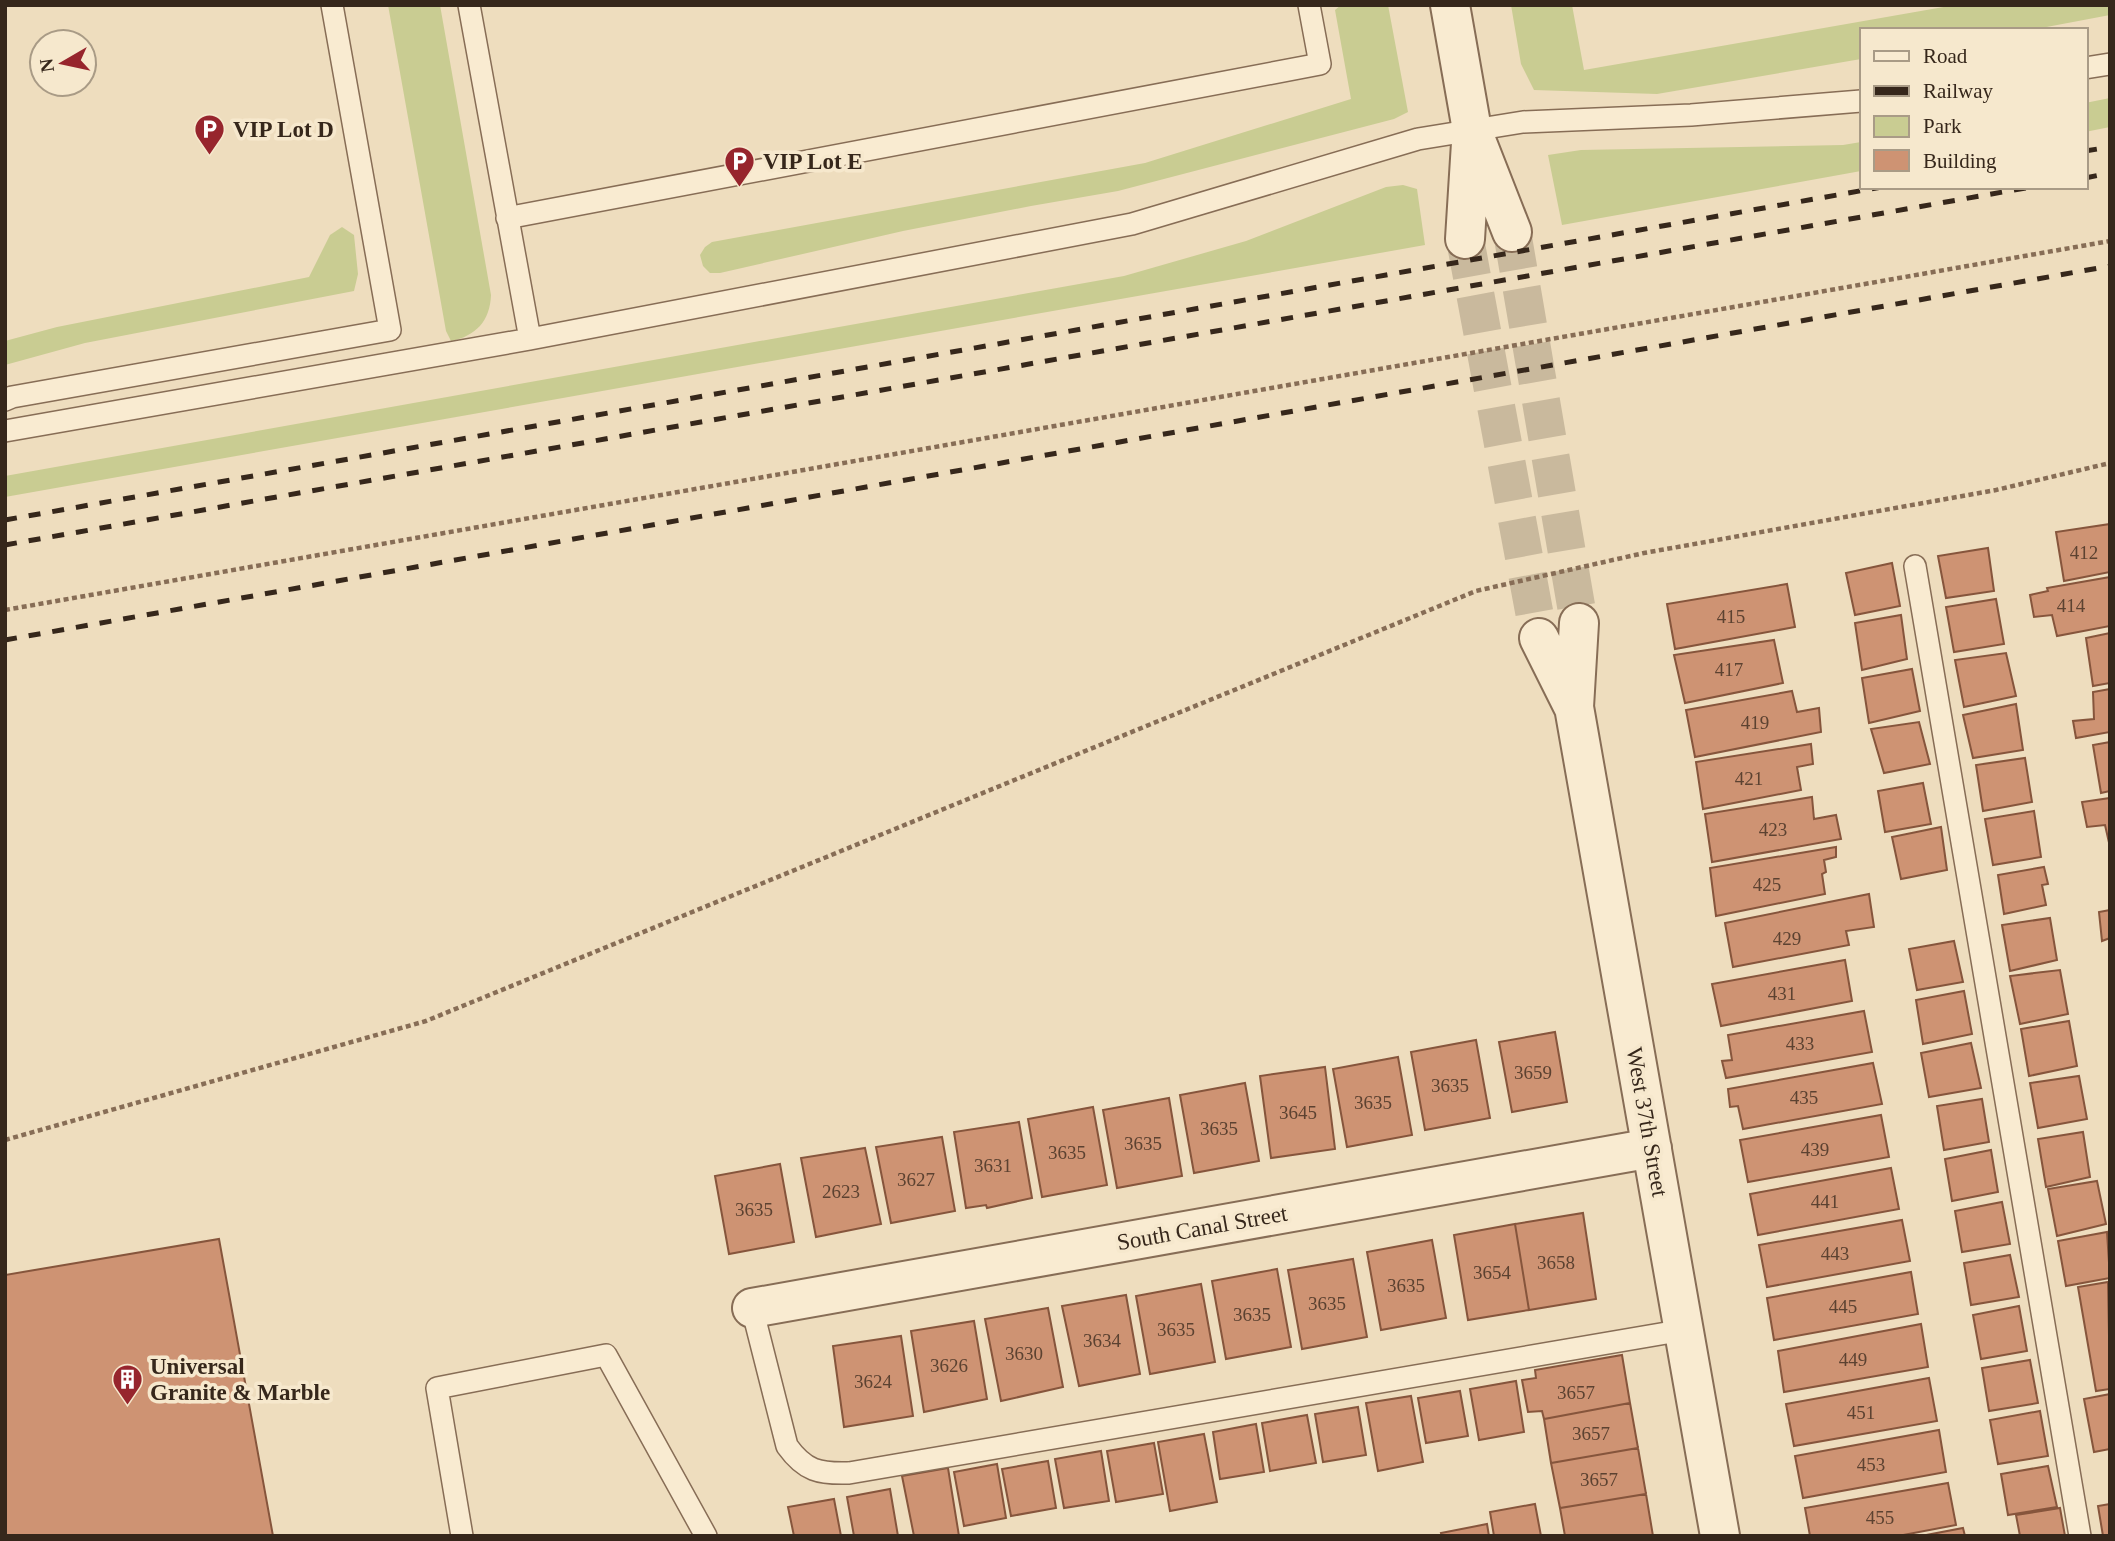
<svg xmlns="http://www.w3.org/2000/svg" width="2115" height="1541" font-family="Georgia,serif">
<rect width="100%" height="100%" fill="#eeddbe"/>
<path fill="#c9cc92" d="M388 5H440L491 295C490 321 476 336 451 341L446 331Z
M1341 5H1388L1408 112 1394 119 1118 191 1031 206 903 231 720 273H710L703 266 700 255 705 247 712 242 1145 163 1351 99 1335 10Z
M1511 5H1572L1584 70 1955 5H2110V15L2030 30H1861V59L1657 94 1534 90 1521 64Z
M2110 98V127L2085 132V103Z
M1861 142V171L1562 225 1548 155 1581 150 1843 145Z
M1403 185 1417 189 1425 245 5 497V476L1124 276 1246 241 1386 187Z
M342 227 354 235 358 274 354 291 85 343 5 365V341L57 327 309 277 330 235Z"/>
<path fill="#ce9373" stroke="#86553c" stroke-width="2" d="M2110 524V572L2064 581 2056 532Z
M1988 548 1994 591 1946 598 1938 556Z
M1892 563 1900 606 1855 615 1846 573Z
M2110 577V626L2057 636 2052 615 2034 617 2030 595 2048 591 2047 588Z
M1787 584 1795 627 1675 649 1667 604Z
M1996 599 2004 644 1954 652 1946 607Z
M1901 615 1907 659 1862 670 1855 623Z
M2110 633V683L2093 686 2086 638Z
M1774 640 1783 683 1685 703 1674 655Z
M2006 653 2016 696 1964 707 1955 660Z
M1912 669 1920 711 1869 723 1862 678Z
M2110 689V732L2076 738 2073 721 2094 719 2093 692Z
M1792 691 1797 712 1819 708 1821 732 1695 757 1686 710Z
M2016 704 2023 750 1973 758 1963 715Z
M1919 722 1930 764 1884 773 1871 729Z
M2110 742V791L2101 793 2093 745Z
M1811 744 1813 764 1797 767 1801 790 1703 809 1696 762Z
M2025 758 2032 802 1983 811 1976 765Z
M1923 783 1931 824 1885 832 1878 791Z
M1812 797 1814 819 1836 815 1841 839 1712 862 1705 814Z
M2110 798V847L2105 825 2087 827 2082 802Z
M2034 811 2041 857 1993 865 1985 819Z
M1941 827 1947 870 1901 879 1892 837Z
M1836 847V857L1824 860 1826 872 1822 874 1825 894 1716 916 1710 868Z
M2044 867 2048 884 2042 885 2046 905 2004 914 1998 875Z
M1869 894 1874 927 1846 931 1849 945 1733 967 1725 923Z
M2110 910V938L2102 941 2099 912Z
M2050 918 2057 960 2010 971 2002 925Z
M1954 941 1963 982 1917 990 1909 949Z
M1845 960 1852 1001 1721 1026 1712 984Z
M2060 970 2068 1014 2020 1024 2010 976Z
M1964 991 1972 1034 1923 1044 1916 1000Z
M1864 1011 1872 1052 1726 1078 1722 1061 1732 1060 1728 1035Z
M2069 1021 2077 1066 2029 1076 2021 1029Z
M1555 1032 1567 1102 1512 1112 1499 1042Z
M1476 1040 1490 1118 1425 1130 1411 1052Z
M1971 1043 1981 1088 1929 1097 1921 1053Z
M1398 1057 1412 1135 1347 1147 1333 1069Z
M1873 1063 1882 1104 1743 1129 1738 1106 1730 1107 1728 1089Z
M1325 1067 1335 1149 1271 1158 1260 1076Z
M2079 1076 2087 1119 2038 1128 2030 1083Z
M1245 1083 1259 1161 1194 1173 1180 1095Z
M1169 1098 1182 1176 1117 1188 1103 1110Z
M1982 1099 1989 1142 1944 1150 1937 1106Z
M1093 1107 1107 1185 1042 1197 1028 1119Z
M1881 1115 1889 1157 1748 1182 1740 1140Z
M1019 1122 1032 1198 987 1208 986 1205 966 1208 954 1132Z
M2083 1132 2090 1177 2046 1187 2038 1139Z
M942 1137 955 1211 891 1223 876 1147Z
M865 1148 881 1224 816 1237 801 1158Z
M1991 1150 1998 1192 1952 1201 1945 1159Z
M780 1164 794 1242 729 1254 715 1176Z
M1891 1168 1899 1209 1758 1235 1750 1194Z
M2097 1181 2106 1224 2057 1236 2048 1189Z
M2002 1202 2010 1244 1962 1252 1955 1211Z
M1583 1213 1596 1299 1529 1310 1515 1224Z
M1902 1220 1910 1261 1767 1287 1759 1245Z
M1515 1224 1529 1310 1468 1320 1454 1235Z
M2107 1232 2110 1278 2066 1286 2058 1241Z
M219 1239 273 1536H5V1275Z
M1432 1240 1446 1318 1381 1330 1367 1252Z
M2010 1255 2019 1297 1971 1305 1964 1263Z
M1353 1259 1367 1337 1302 1349 1288 1270Z
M1277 1269 1291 1347 1226 1359 1212 1281Z
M1911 1272 1918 1314 1774 1340 1767 1298Z
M2108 1282 2110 1389 2096 1391 2078 1287Z
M1201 1284 1215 1362 1150 1374 1136 1296Z
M1126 1295 1140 1374 1079 1386 1062 1306Z
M2019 1306 2027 1351 1981 1359 1973 1315Z
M1048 1308 1063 1387 1001 1401 985 1319Z
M974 1321 987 1399 924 1412 911 1331Z
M1921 1324 1928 1367 1784 1392 1778 1351Z
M901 1336 913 1416 844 1427 833 1346Z
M1622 1355 1630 1403 1544 1419 1542 1411 1528 1412 1522 1380 1536 1378 1535 1370Z
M2030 1360 2038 1403 1989 1411 1982 1368Z
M1929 1378 1937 1421 1794 1446 1786 1404Z
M1516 1381 1524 1432 1479 1440 1470 1389Z
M1460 1391 1468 1436 1426 1443 1418 1398Z
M2110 1394V1449L2094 1452 2084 1399Z
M1411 1396 1423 1462 1378 1471 1366 1403Z
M1630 1403 1638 1448 1551 1463 1544 1419Z
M1358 1407 1366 1455 1323 1462 1315 1414Z
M2040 1411 2048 1456 1998 1464 1990 1420Z
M1307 1415 1316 1463 1270 1471 1262 1423Z
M1256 1424 1264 1472 1220 1479 1213 1432Z
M1939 1430 1946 1472 1803 1498 1795 1456Z
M1204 1434 1217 1502 1170 1511 1158 1442Z
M1154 1443 1163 1494 1116 1502 1107 1451Z
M1638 1448 1646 1494 1560 1508 1551 1463Z
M1101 1451 1109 1501 1064 1508 1055 1459Z
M1048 1461 1056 1508 1011 1516 1002 1469Z
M997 1464 1006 1518 964 1526 954 1472Z
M2048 1466 2057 1507 2008 1515 2001 1474Z
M948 1468 959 1536H914L902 1476Z
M1948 1483 1956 1525 1898 1536H1810L1805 1508Z
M890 1489 898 1536H854L847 1497Z
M1646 1494 1653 1536H1565L1560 1508Z
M834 1499 841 1536H794L788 1507Z
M1535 1504 1541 1536H1494L1490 1512Z
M2110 1504V1536H2103L2098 1506Z
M2060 1508 2065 1536H2020L2016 1515Z
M1487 1524 1489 1536H1442L1441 1533Z
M1963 1528 1965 1536H1921Z"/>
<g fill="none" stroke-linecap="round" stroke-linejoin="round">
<path stroke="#c9b99d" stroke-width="38" stroke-dasharray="38 19" stroke-linecap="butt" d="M1512 232 1579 623
M1465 239 1539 638"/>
<defs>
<path id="lane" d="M469 5 530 339
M2085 68 2110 64
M507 218 1320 64 1309 5
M5 400 12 397 390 330 332 5
M5 431 530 339 1132 224 1418 139 1523 122 1691 115 1861 101
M1915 566 2080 1536
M752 1308 787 1446C805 1471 819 1474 849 1473L1684 1330
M462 1536 437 1388 606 1355 706 1536"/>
<path id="street" d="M1450 5 1472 130 1512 232
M1465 239 1471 143
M1579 623 1574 707 1720 1536
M1539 638 1573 706
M752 1308 1652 1148"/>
</defs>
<use href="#lane" stroke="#876d56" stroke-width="24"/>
<use href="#street" stroke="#876d56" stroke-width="42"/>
<path stroke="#876d56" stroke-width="4.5" stroke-dasharray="5 3.5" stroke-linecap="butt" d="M5 610 2110 241
M5 1140 426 1021 1476 591 1644 553 1996 490 2110 463"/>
<use href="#lane" stroke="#f9ebd1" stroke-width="21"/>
<use href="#street" stroke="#f9ebd1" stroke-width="38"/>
<path stroke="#36271b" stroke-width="5" stroke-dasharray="12 12" stroke-linecap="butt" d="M2085 151 2110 147
M2085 178 2110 173
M5 520 1882 187
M5 545 2031 187
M5 640 2110 266"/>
</g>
<defs>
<symbol id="parking-pin" viewBox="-11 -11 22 30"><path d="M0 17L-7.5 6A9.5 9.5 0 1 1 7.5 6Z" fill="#97252d" stroke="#f6e8cd"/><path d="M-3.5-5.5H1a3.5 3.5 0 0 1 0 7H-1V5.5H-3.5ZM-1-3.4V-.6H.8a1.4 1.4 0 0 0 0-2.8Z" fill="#fff"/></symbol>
<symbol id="building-pin" viewBox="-11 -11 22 30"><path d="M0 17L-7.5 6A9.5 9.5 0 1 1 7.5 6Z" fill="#97252d" stroke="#f6e8cd"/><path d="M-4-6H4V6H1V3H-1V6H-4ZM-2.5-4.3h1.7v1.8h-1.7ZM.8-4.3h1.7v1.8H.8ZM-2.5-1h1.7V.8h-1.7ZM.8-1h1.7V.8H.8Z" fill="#fff"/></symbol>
</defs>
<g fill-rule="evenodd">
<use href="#parking-pin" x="192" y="112" width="35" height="47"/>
<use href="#parking-pin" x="722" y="144" width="35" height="47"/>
<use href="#building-pin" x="110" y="1362" width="35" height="47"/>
</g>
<g text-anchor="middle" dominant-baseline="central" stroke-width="7" stroke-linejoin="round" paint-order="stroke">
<g font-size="19" fill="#5c4231">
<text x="2084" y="552">412</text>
<text x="2071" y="605">414</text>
<text x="1731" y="616">415</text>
<text x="1729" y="669">417</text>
<text x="1755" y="722">419</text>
<text x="1749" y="778">421</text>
<text x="1773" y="829">423</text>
<text x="1767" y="884">425</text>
<text x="1787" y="938">429</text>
<text x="1782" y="993">431</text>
<text x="1800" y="1043">433</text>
<text x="1533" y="1072">3659</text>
<text x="1450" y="1085">3635</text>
<text x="1804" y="1097">435</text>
<text x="1373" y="1102">3635</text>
<text x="1298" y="1112">3645</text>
<text x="1219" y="1128">3635</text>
<text x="1143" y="1143">3635</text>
<text x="1815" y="1149">439</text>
<text x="1067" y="1152">3635</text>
<text x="993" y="1165">3631</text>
<text x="916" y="1179">3627</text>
<text x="841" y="1191">2623</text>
<text x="1825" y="1201">441</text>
<text x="754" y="1209">3635</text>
<text x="1835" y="1253">443</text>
<text x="1556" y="1262">3658</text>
<text x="1492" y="1272">3654</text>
<text x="1406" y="1285">3635</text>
<text x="1327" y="1303">3635</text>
<text x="1843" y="1306">445</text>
<text x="1252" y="1314">3635</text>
<text x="1176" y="1329">3635</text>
<text x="1102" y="1340">3634</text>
<text x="1024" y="1353">3630</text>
<text x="1853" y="1359">449</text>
<text x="949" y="1365">3626</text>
<text x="873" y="1381">3624</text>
<text x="1576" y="1392">3657</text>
<text x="1861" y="1412">451</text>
<text x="1591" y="1433">3657</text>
<text x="1871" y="1464">453</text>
<text x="1599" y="1479">3657</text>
<text x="1880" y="1517">455</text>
</g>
<g font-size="23" font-weight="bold" fill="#36271b" stroke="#f6e8cd" text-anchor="start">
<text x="233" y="129">VIP Lot D</text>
<text x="763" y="161">VIP Lot E</text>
<text x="150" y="1366">Universal<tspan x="150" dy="26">Granite &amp; Marble</tspan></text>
</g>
<g font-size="23" fill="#36271b" stroke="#f6e8cd">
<text transform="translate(1647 1122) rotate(80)">West 37th Street</text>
<text transform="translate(1202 1228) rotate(-10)">South Canal Street</text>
</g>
</g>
<rect width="2115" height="1541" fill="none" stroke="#36271b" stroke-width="14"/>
<rect x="1860" y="28" width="228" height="161" fill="#f6e8cd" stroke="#a99b86" stroke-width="2"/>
<rect x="1874" y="51" width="35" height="10" fill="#f9ebd1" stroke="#a99b86" stroke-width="2"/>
<text x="1923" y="63" font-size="21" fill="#36271b">Road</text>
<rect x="1874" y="86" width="35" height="10" fill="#36271b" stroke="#a99b86" stroke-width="2"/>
<text x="1923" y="98" font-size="21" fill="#36271b">Railway</text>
<rect x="1874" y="116" width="35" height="21" fill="#c9cc92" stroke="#a99b86" stroke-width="2"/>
<text x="1923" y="133" font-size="21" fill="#36271b">Park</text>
<rect x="1874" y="150" width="35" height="21" fill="#ce9373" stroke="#a99b86" stroke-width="2"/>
<text x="1923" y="168" font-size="21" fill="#36271b">Building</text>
<g transform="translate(63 63) rotate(261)"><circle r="33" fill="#f6e8cd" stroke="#a99b86" stroke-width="2"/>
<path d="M0-5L12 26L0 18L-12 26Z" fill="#97252d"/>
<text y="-10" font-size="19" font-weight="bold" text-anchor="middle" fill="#36271b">N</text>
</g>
</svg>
